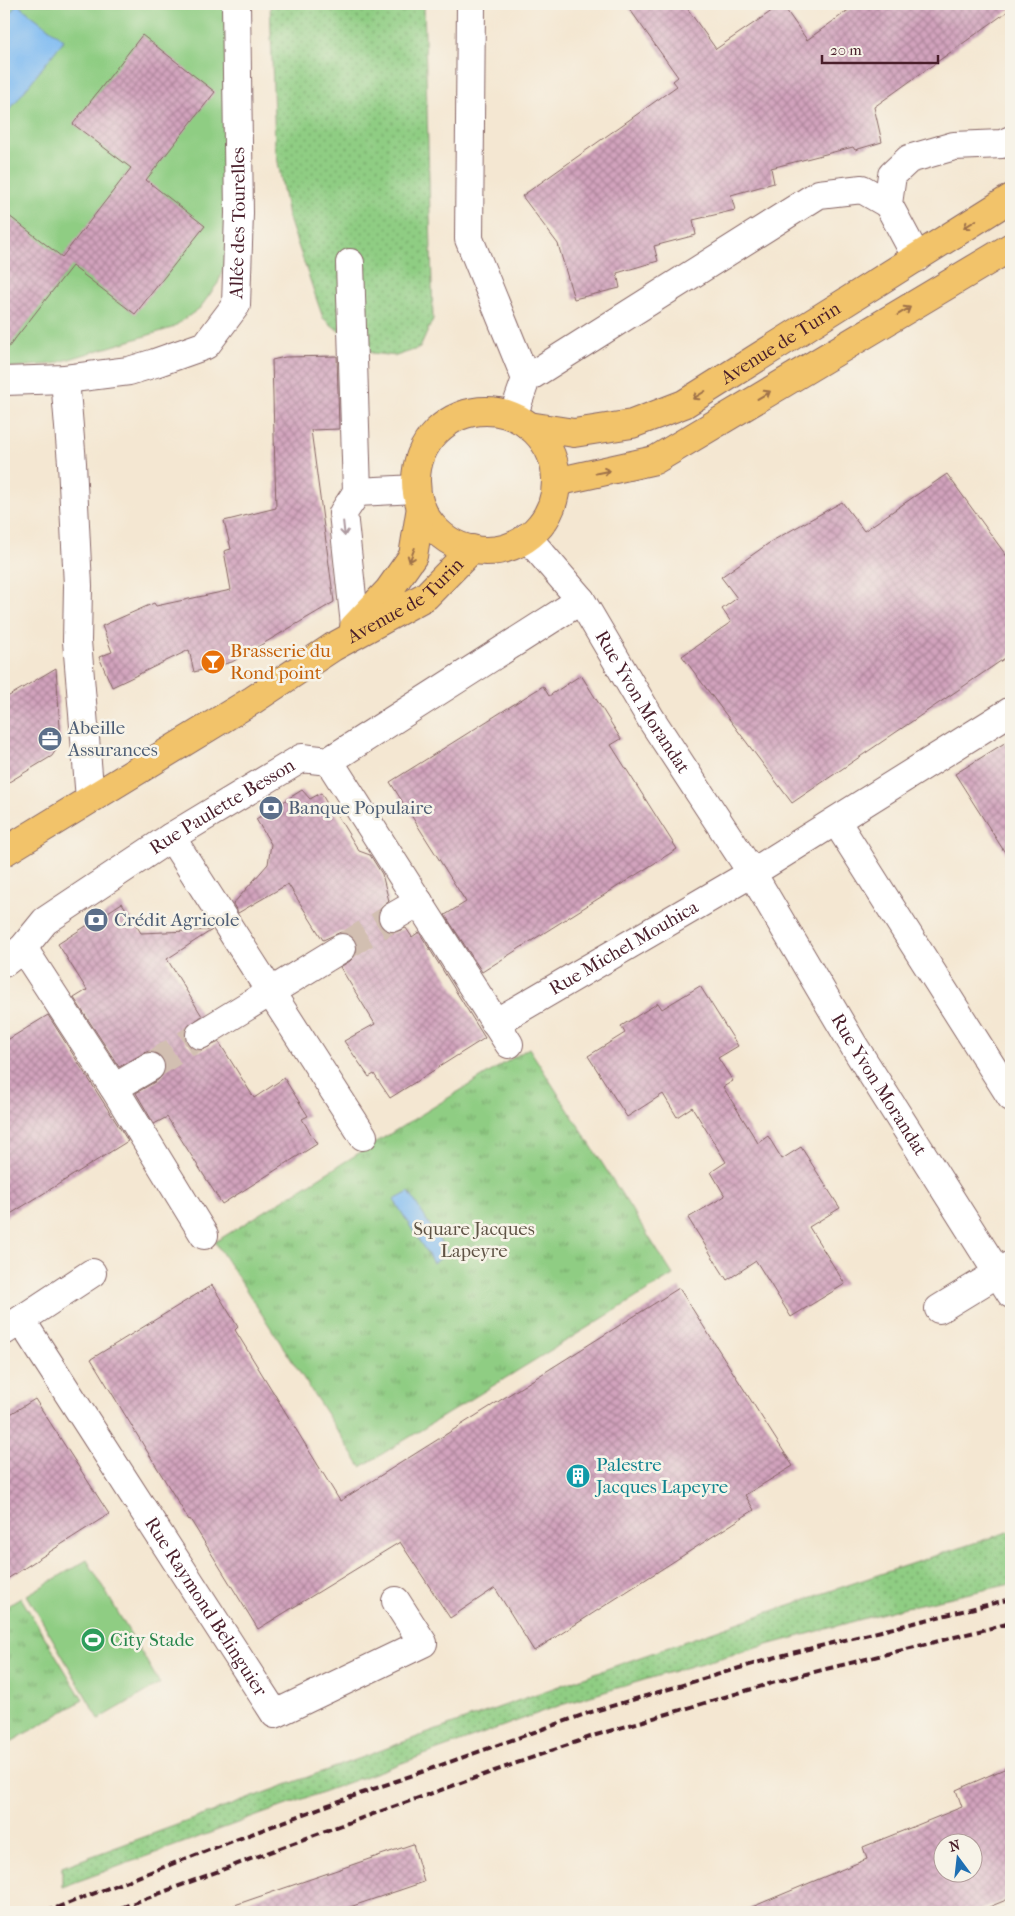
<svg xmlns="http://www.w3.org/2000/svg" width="1015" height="1916" font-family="'IM FELL French Canon',serif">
<defs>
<pattern id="grass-dots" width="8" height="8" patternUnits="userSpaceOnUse" patternTransform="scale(1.25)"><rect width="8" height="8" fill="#8fcd83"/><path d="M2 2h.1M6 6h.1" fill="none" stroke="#77a66b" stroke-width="1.8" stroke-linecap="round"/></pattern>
<pattern id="park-tufts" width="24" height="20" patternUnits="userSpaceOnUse" patternTransform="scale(1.25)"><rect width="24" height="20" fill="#8fcd83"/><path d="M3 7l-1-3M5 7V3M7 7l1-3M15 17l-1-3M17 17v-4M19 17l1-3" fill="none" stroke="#77a66b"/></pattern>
<pattern id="building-cross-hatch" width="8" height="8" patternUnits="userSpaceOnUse" patternTransform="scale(1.25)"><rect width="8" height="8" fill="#d2a3bd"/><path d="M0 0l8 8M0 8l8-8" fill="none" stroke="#ac849a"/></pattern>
</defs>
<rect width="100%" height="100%" fill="#f7f3e8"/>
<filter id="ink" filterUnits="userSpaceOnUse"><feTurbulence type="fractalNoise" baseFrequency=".02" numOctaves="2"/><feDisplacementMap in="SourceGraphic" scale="10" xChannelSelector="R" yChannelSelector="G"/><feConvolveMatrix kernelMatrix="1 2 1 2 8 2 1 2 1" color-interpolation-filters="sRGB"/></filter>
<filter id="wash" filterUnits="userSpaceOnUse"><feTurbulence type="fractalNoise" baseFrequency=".0096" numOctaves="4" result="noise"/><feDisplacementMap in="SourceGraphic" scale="20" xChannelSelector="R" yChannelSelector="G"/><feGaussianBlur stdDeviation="1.12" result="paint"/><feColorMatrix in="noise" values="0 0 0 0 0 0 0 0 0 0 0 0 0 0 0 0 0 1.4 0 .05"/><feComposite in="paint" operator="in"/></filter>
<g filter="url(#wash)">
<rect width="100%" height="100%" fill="#f4e7d2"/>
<path fill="url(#grass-dots)" stroke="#6c7657" d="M270 4H424L433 319 420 348 396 356 372 353 356 345 323 318 288 216 275 146Z
M1011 1531V1584L902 1608 684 1668 561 1705 62 1887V1867C377 1752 692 1634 1011 1531Z"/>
<path fill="url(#park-tufts)" stroke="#6c7657" d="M529 1048 673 1275 361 1467 215 1242Z
M21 1598 83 1700 4 1746V1633L6 1632 4 1627V1608Z"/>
<path fill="#8fcd83" stroke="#6c7657" d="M4 4H229L227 258 218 283 200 308 172 328 53 364 4 368Z
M87 1560 160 1684 99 1719 27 1595Z"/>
<path fill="#7fbbf2" stroke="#646d8e" d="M17 4 64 40 4 117V21Z
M409 1192 448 1254 433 1263 394 1200Z"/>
<g id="blocks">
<path fill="url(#building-cross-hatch)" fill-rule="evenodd" d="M626 4H684L716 49 782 4 807 40 857 4H1011V9L874 107 882 142 855 150 853 147 771 168 774 183 731 195 735 210 693 220 696 235 654 246 658 261 617 273 620 288 574 299 558 244 522 196 677 86 673 81 678 77Z
M142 35 215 92 146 180 205 226 135 314 72 266 4 353V212L62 257 131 168 73 124Z
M337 356 339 429 311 430 334 602 232 662 194 672 189 650 112 687 99 657 112 652 102 626 154 603 156 606 231 590 224 551 231 549 224 521 276 508 272 360 285 357Z
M947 474 1011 562V654L792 803 682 656 731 622 722 609 737 598 721 577 772 541 842 502 864 531Z
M56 668 61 742 52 756 4 785V699Z
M581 675 621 739 611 745 677 849 482 972 445 915 466 902 390 782 543 686 549 696Z
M1011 739V862L955 774Z
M302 790 310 799 321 793 329 807H332L359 851 370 855 382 874 389 901 379 910 377 917 380 925 386 931 393 933 406 928 412 937 419 932 485 1038 390 1098 374 1074 369 1077 344 1041 375 1024 340 967 350 961 356 955 358 947 355 939 349 934 341 932 323 940 288 884 238 913 233 904 268 864 271 844 256 819Z
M122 903 141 933 212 930 167 959 202 1016 187 1027 184 1035 186 1043 192 1048 200 1051 219 1042 254 1098 284 1078 308 1116 302 1119 317 1144 222 1204 167 1117 154 1124 136 1093 158 1080 163 1075 166 1066 163 1059 157 1053 149 1051 142 1054 119 1067 74 998 87 990 58 944Z
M700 986 738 1046 718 1058 733 1081 723 1087 758 1143 768 1136 782 1159 801 1147 840 1208 809 1227 845 1284 791 1317 756 1261 727 1280 688 1218 725 1196 711 1172 726 1162 692 1107 677 1117 663 1094 627 1117 588 1056 625 1033 621 1026 658 1003 662 1009Z
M48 1015 128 1141 4 1218V1042Z
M212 1285 238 1327 235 1330 340 1501 679 1288 793 1466 745 1495 754 1510 534 1651 495 1588 450 1618 400 1542 258 1629 190 1519 189 1520 91 1359Z
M35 1399 109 1514 4 1581V1418Z
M1011 1766V1898L977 1912H740L867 1859 863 1847 962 1807 956 1790ZM942 1844H972V1874H942Z
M413 1844 424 1882 335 1912H229V1907Z"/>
</g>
</g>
<g filter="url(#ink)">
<use href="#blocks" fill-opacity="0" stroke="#866565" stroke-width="1"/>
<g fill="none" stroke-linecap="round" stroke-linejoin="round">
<path stroke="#d2bfb1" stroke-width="28" stroke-dasharray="28 14" stroke-linecap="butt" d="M342 948 393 917
M150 1067 200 1035"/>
<defs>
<g id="minor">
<path d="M471 4 469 239 526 379"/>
<path d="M917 258 888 204 892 175 909 159 954 146 1002 144 1011 140"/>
<path d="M350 263 357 492"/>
<path d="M65 379 72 463 78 586 77 641 90 799"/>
<path id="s1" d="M4 381 65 379 129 371 155 363 206 345 236 305 239 213 236 4"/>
<path d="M513 416 526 379 819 194 862 189 888 204"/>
<path id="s2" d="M527 537 581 600 651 719 752 873 854 1046 1011 1294"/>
<path d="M355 625 343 513 357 492 416 489"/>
<path d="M329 761 509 1044"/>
<path d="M836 821 1011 1097"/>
<path d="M171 837 363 1136"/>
<path d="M393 917 419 902"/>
<path d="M23 948 114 1088 204 1235"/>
<path id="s3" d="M4 963 23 948 45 921 171 837 302 758 329 761 581 600"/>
<path id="s4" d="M495 1023 752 873 1011 711"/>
<path d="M200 1035 342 948"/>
<path d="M114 1088 150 1067"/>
<path d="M939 1309 1011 1265"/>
<path id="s5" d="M21 1320 275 1714 423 1643 396 1601"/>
<path d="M4 1331 92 1273"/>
</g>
<g id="major">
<circle cx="486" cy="481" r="70"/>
<path id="s6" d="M529 426 574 433 632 424 684 404 1011 198"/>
<path d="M556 482 655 460 1011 247"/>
<path d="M354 627 389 590 413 556 421 507"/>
<path id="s7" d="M4 852 253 700 333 647 426 596 472 549"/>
</g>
</defs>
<use href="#minor" stroke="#866565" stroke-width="30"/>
<use href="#major" stroke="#866565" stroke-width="30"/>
<use href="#minor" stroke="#fff" stroke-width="28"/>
<use href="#major" stroke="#f2c36a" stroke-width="28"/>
<path stroke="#4a1f2b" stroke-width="4" stroke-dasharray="8 4" stroke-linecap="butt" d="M45 1912 320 1808 588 1713 780 1656 1011 1599
M110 1912 328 1830 596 1735 786 1679 1011 1623"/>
</g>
<defs><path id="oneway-shaft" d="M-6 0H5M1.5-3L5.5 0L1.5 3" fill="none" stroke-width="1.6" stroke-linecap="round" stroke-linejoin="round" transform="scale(1.25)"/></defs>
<g stroke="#9e714a">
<use href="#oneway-shaft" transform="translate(970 224) rotate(148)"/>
<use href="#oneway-shaft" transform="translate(904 311) rotate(-31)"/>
<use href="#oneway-shaft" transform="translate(699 395) rotate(148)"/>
<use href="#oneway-shaft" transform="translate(764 395) rotate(-31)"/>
<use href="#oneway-shaft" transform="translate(603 472) rotate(-12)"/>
<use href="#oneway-shaft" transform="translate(412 555) rotate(111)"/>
</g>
<use stroke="#ae9aa0" href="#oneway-shaft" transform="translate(344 529) rotate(84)"/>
</g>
<defs>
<symbol id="bar-disc" viewBox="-11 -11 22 22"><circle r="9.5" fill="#e8710a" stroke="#f7f3e8"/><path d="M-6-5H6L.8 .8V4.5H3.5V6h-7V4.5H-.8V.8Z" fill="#fff"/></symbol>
<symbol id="office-disc" viewBox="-11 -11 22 22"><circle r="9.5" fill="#5c6f8a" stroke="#f7f3e8"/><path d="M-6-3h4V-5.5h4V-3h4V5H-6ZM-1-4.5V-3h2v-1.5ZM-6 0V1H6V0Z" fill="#fff"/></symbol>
<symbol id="bank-disc" viewBox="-11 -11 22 22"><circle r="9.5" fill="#5c6f8a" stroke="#f7f3e8"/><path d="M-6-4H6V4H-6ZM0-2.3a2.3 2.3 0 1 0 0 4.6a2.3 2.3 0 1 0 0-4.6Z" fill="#fff"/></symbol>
<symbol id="building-disc" viewBox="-11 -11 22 22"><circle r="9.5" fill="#0f9aa8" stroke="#f7f3e8"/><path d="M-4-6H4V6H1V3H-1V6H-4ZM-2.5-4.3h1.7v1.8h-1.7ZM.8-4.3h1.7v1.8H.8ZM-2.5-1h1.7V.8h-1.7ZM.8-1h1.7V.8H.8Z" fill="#fff"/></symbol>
<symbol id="stadium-disc" viewBox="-11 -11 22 22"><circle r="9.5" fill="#2e9e5b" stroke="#f7f3e8"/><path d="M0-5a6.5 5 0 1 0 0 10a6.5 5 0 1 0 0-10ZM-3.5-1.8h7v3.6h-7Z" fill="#fff"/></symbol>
</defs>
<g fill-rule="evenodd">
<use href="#bar-disc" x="199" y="648" width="28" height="28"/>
<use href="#office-disc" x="36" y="725" width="28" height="28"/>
<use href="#bank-disc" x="257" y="794" width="28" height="28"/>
<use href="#bank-disc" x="82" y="906" width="28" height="28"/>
<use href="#building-disc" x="564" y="1462" width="28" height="28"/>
<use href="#stadium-disc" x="79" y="1626" width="28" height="28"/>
</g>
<g text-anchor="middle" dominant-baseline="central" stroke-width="5" stroke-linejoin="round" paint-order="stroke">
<g font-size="19" fill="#4a1f2b" stroke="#f7f3e8">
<text stroke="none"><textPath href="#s1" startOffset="339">Allée des Tourelles</textPath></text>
<text stroke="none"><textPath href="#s6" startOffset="274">Avenue de Turin</textPath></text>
<text stroke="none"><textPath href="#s7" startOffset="474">Avenue de Turin</textPath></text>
<text stroke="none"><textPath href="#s2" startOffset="202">Rue Yvon Morandat</textPath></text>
<text stroke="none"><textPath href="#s3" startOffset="270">Rue Paulette Besson</textPath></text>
<text stroke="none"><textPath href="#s4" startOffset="149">Rue Michel Mouhica</textPath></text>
<text stroke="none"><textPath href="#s2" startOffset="652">Rue Yvon Morandat</textPath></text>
<text stroke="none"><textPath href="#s5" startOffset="341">Rue Raymond Belinguier</textPath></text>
</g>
<g font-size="19" fill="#c56008" stroke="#f7f3e8" text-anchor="start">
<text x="230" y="651">Brasserie du<tspan x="230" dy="22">Rond point</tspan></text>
</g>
<g font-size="19" fill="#4e5e75" stroke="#f7f3e8" text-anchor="start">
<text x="68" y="728">Abeille<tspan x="68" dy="22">Assurances</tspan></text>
<text x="288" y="808">Banque Populaire</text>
<text x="114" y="920">Crédit Agricole</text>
</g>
<g font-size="19" fill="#5f5345" stroke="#f7f3e8">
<text x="474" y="1229">Square Jacques<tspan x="474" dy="22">Lapeyre</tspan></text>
</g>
<g font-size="19" fill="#0d838f" stroke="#f7f3e8" text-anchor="start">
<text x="596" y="1465">Palestre<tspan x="596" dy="22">Jacques Lapeyre</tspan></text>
</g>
<g font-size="19" fill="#27864d" stroke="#f7f3e8" text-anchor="start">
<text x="110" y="1640">City Stade</text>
</g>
</g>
<rect width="1015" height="1916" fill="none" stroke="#f7f3e8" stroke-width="20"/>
<g transform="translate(958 1858) rotate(345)"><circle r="24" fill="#f7f3e8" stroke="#b29e9c"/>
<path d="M0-4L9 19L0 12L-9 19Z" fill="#1f6fb2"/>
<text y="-8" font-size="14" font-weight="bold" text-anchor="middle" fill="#4a1f2b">N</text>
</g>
<path d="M822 55v8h116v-8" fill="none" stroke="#4a1f2b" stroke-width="2.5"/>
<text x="830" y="55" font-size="15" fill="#4a1f2b" stroke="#f7f3e8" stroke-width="4" paint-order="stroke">20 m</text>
</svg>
